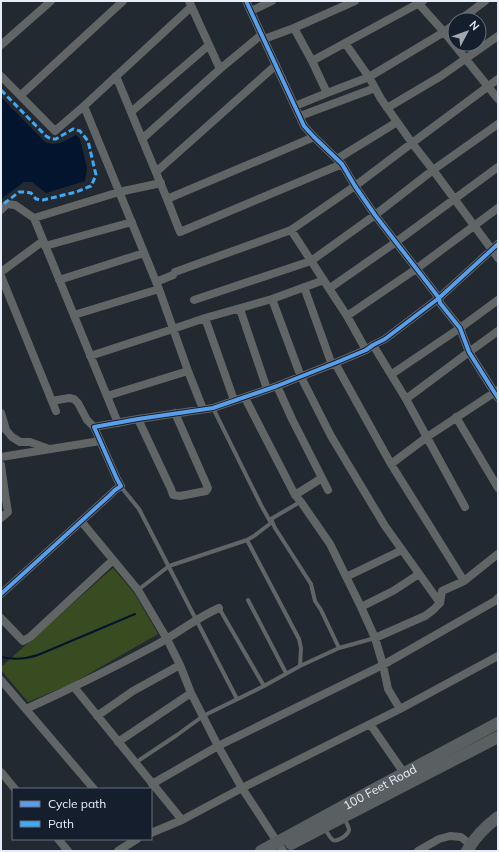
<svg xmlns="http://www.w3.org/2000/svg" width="499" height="852" font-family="Mulish,sans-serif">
<rect width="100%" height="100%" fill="#232930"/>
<path fill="#394c21" d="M113 568 135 594 158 634 71 684 28 702 1 670V667Z"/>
<path fill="#03142e" d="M1 97 45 142C57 147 66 140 76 135L80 139 87 168 85 181 46 193 32 182H24L1 199Z"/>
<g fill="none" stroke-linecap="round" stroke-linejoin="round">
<path stroke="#03142e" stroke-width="2" d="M1 657C14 660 26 659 38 655L135 614"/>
<path stroke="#626566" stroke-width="4" d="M121 487 139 509 237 699
M300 502 271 519 275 528 311 584 315 601 321 610 339 648
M247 540 299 639 301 648 300 666
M138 590 169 566 247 540 254 536 271 523 261 505 213 408
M248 600 286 673
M219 608 264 686
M135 763 177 735 203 716 264 686 300 666 339 648 375 638
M325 829C327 832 330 838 333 840 338 842 348 835 349 830 349 826 345 821 344 818"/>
<path stroke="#626566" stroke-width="8" d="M189 1 220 69
M246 1 304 126 314 137 342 164 355 186 375 215 439 298 440 303 460 328 469 352 498 398
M423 1 345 43 369 77 381 99 412 143 433 170 498 258
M419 4 444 32 498 99
M251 11 272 1
M460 20 485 1
M294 28 312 61
M264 39 294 28 355 1
M345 43 312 61 327 93 369 77 444 32 455 24
M1 45 51 1
M1 76 55 131 84 106 191 7
M116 76 167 199 180 232 342 164
M21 95 123 1
M84 106 159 289 188 371 107 396
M295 106 327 93
M387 108 441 76 498 36
M131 112 209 45
M300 116 375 88
M142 139 220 69 261 35
M337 159 397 122
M156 172 276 65
M167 199 314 137
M1 210 7 204 15 205 34 218 118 423
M34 218 119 192 161 183
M291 230 355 186 412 143 498 79
M45 246 132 222
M1 272 43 241
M1 276 56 411
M59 280 144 253
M156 282 173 275 175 272 291 230 347 316 366 350
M304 287 332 365
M330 288 396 242 498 167
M272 299 301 377 331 436 385 526 440 603
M194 300 311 261 375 215 433 170 498 124
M240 309 267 389
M74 315 159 289
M347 316 416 269 498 208
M205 318 234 400
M373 345 406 399 465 507
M90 356 173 329 205 318 272 299 324 280
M335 363 391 464 464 581
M188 371 203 409
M392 374 460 328 498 300
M277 386 292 419 322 478
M245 398 295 495 301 502 330 544 361 607 375 638 425 616 433 610 440 603 442 591 464 581 498 554
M406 399 469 352 498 331
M52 401 69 398 74 399 78 403 87 420 94 427
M1 413 6 430 12 437 20 442H30L49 449
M456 417 498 488
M138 419 171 489 173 495 180 496 206 491 208 488 175 413
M1 457 100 441
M391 464 427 437 498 390
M1 465 5 494H1
M295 495 322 478 328 490
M1 518 8 512 5 494
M81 521 138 590 167 639 180 665 191 693 218 746 242 788 283 851
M346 577 402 550
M1 594 110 495 115 490 121 486 117 479 94 427 138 419 213 408 277 386 335 363 366 350 373 345 385 339 439 298 498 244
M361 607 393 591 419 574
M1 618 23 641 30 637 113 560
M375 638 383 665 388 689 400 709
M1 680 94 789
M74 687 182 820
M26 709C70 689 113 668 156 645 177 634 196 618 219 608
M97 716 133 691 180 665
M370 724 404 773
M118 742 191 693
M1 772 15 789
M152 784 218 746 383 665 495 601 498 598
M151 833 182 820 242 788 400 709 498 656
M58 839 68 851
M118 851 137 839
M418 851 439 839 450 836 461 837 471 845"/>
<g stroke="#5a5f61" stroke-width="12">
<path d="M291 844 498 737"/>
<path id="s1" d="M261 851 382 785 498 723"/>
<path d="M467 851C475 837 486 826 498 817"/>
</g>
<path stroke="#3fa9f5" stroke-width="3" stroke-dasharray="6 3" stroke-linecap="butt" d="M1 90 46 136 51 139H56L73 129 80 131 88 141 96 175 91 186 76 192 43 200 36 199 31 193 26 192H19L1 206"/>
<defs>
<path id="cycleway" d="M246 1 304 126 314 137 342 164 355 186 375 215 439 298 440 303 460 328 469 352 498 398
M1 594 110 495 115 490 121 486 117 479 94 427 138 419 213 408 277 386 335 363 366 350 373 345 385 339 439 298 498 244"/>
</defs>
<use href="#cycleway" stroke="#141e2c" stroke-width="6"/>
<use href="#cycleway" stroke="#5a9eea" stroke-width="4"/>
</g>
<g text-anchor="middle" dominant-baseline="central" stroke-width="4" stroke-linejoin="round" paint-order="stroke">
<g font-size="12" fill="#e7edf8" stroke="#141e2c">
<text stroke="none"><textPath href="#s1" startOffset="135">100 Feet Road</textPath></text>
</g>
</g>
<rect width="499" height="852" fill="none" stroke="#e7edf8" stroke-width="4"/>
<rect x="12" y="788" width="140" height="52" fill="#141e2c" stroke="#68717e"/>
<rect x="20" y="801" width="20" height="6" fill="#5a9eea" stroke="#68717e"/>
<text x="48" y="808" font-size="12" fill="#e7edf8">Cycle path</text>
<rect x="20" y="821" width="20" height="6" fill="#3fa9f5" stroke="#68717e"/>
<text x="48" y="828" font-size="12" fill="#e7edf8">Path</text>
<g transform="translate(467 32) rotate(49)"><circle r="19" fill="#141e2c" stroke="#68717e"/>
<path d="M0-3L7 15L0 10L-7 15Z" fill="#a2a8b2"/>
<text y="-6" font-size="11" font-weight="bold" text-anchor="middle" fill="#e7edf8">N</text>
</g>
</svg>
